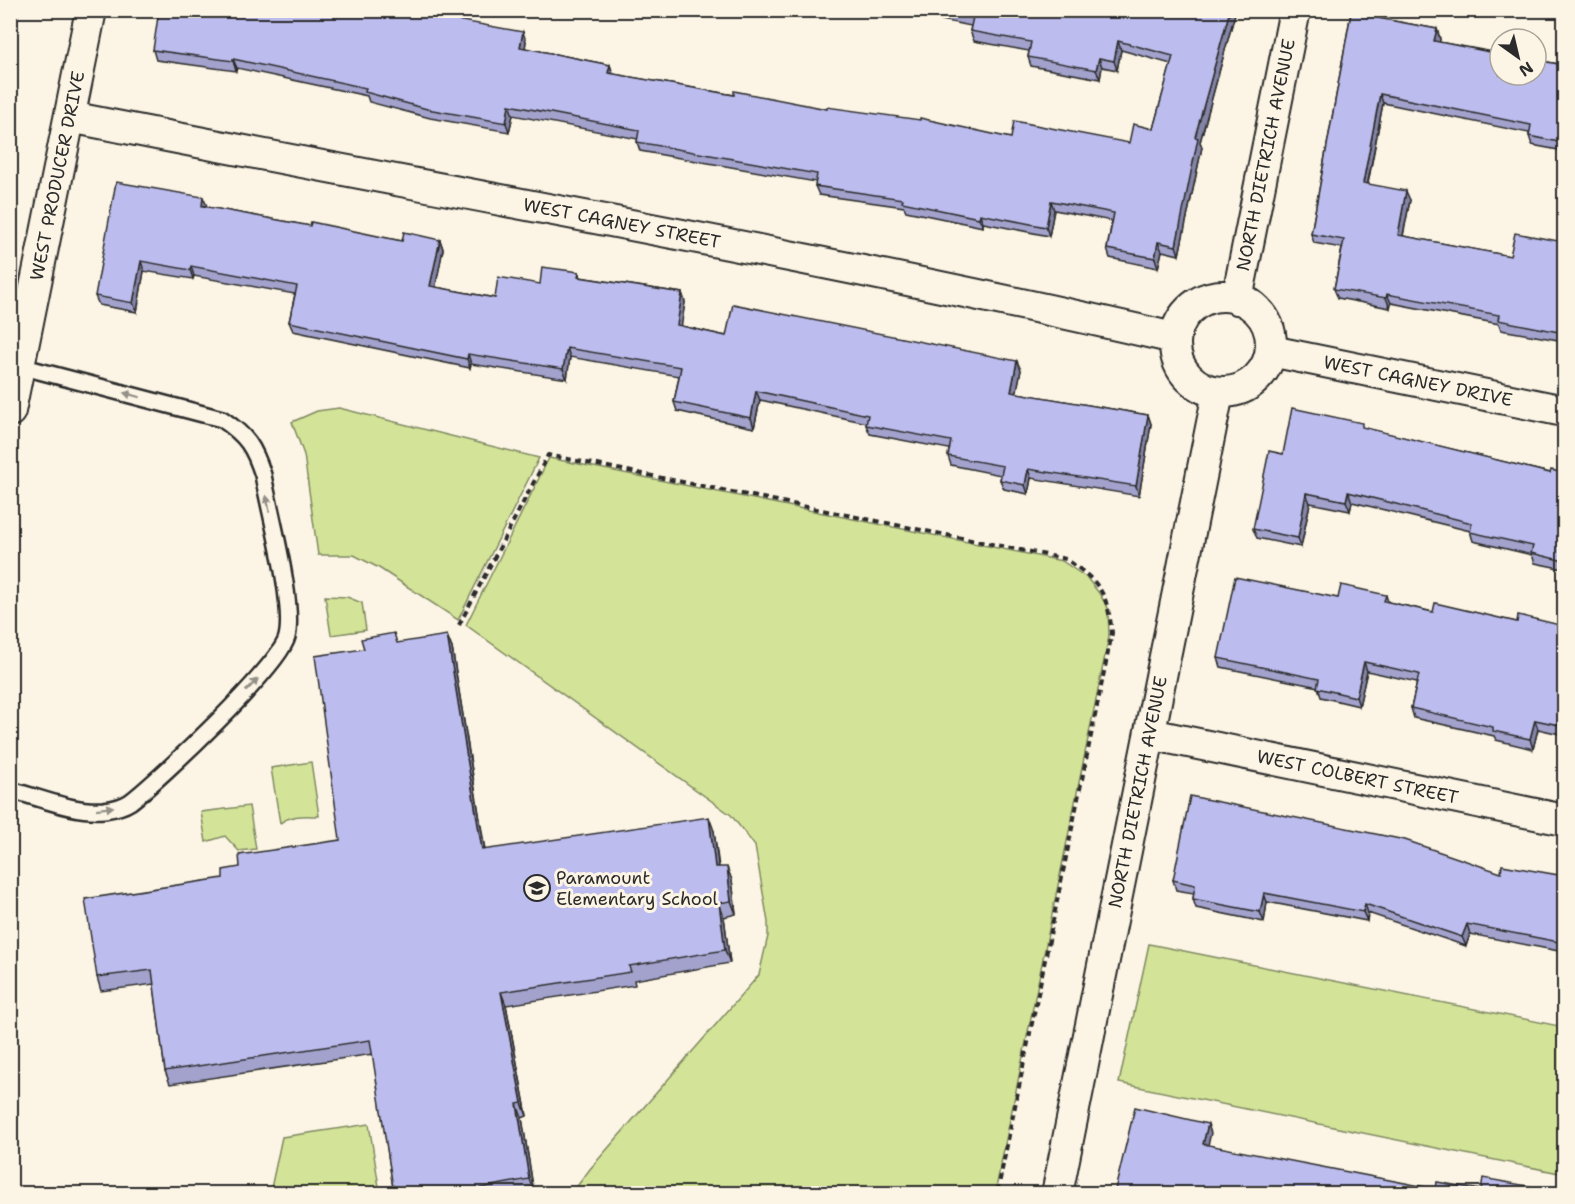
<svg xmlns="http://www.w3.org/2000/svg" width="1575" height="1204" font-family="'Shantell Sans',sans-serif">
<rect width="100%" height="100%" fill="#fcf5e5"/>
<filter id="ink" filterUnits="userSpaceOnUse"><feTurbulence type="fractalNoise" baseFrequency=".0167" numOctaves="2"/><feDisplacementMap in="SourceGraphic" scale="12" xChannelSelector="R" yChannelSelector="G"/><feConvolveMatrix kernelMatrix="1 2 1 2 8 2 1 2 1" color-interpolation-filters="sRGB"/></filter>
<g filter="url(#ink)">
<path fill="#d3e498" stroke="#7f8862" stroke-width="1.5" d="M339 408 539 458 458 620 379 568 354 555H318L304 455 292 422 317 411Z
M549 458 1062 561 1087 578 1099 593 1108 608 1109 636 995 1193H572L590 1169 759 975 768 936V922L755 846 731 815 466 625Z
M325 596 347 597 362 603 366 630 331 635Z
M311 762 319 816C303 816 294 814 280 823L271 768Z
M249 806 256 849 239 851 225 836 206 842 201 812Z
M1149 944 1564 1027V1174L1119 1083Z
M369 1124 380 1193H270L282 1137Z"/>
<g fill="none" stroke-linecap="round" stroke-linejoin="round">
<defs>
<path id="service" d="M10 790C39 797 74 813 104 810 112 809 124 806 130 802 159 780 280 666 287 637 295 604 270 513 263 475 254 447 247 436 222 419L20 366"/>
<g id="minor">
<path id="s1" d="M70 117C438 190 808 254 1174 338"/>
<circle cx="1223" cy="344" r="48"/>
<path id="s2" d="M1237 299 1295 10"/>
<path id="s3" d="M1271 351 1564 411"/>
<path id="s4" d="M10 411 91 10"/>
<path id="s5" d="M1150 734 1564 820"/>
<path id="s6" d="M1057 1194 1218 393"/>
</g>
</defs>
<use href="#service" stroke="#2b2b2b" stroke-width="20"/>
<use href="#minor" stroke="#2b2b2b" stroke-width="34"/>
<path stroke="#2b2b2b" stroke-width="4" stroke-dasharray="6 4.5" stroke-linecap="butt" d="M459 625 548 455 1066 559C1100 583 1107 591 1112 633L997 1194"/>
<use href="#service" stroke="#fcf5e5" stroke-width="15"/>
<use href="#minor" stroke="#fcf5e5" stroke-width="30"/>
</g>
<path fill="#a2a2cd" stroke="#2b2b2b" stroke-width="1.5" d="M823 10H837L836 13Z
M893 10H1236L1200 142 1202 147 1179 255 1162 251 1158 268 1110 258 1107 249 1112 221 1054 210 1049 236 983 223V227L906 211 904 207 819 195 815 186 816 182 640 151 637 142 638 139 513 115 509 132 430 118 369 102 367 96 237 68 236 71 156 60 153 50 434 16 526 41 525 48 610 65 613 74 734 95 827 109 1011 138 1129 143 1153 129 1171 64 1121 50 1117 70 1102 67 1100 79 1031 66 1028 57 1029 51 974 41 970 31 971 26Z
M1351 13 1437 29 1440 39 1439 42 1564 65V151L1532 145 1529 136V133L1383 103 1368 184 1410 200 1403 236 1510 256 1564 242V341L1501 330 1499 324 1391 303 1390 308 1338 298 1334 289 1342 248 1314 243 1311 234Z
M207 207 310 226 402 241 440 240 443 249 435 287 495 298 579 272 580 277 682 293 685 302 681 326 726 336 1021 370 1016 393 1148 415 1151 424 1139 496 1031 478 1028 494 1004 489 1000 480 1001 475 951 465 948 456 949 449 870 434 866 425 867 423 760 400 754 428 677 411 674 402 679 376 570 357 567 379 471 364 470 368 293 331 289 322 295 294 194 276 193 279 144 271 137 312 99 305 95 296Z
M1364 428 1550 473H1564V569L1535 563 1532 555 1473 541 1470 531 1352 502 1350 511 1310 503 1301 547 1257 538 1253 529 1283 454Z
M1386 595 1388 602 1433 612 1517 622 1564 626V735L1538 729 1533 749 1496 740 1494 736 1414 718 1411 708 1417 682 1367 671 1359 706 1321 697 1318 687 1221 667 1218 658 1338 598Z
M397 643 452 648 485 850 714 831 719 867 732 880 736 914 724 917 730 963 634 980 635 985 506 1005 527 1116 522 1118 534 1193 394 1194 373 1054 170 1084 165 1071 154 984 101 991 97 977 223 878 240 867 340 840 364 649Z
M1564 876V952L1470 934 1466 946 1368 913 1367 921 1267 902 1264 922 1196 908 1193 899 1194 893 1176 890 1173 880Z"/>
<path fill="#8484a7" stroke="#2b2b2b" stroke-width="1.5" d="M14 10H19L10 49V23Z
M430 10H432L434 17 429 15Z
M1230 10H1236L1200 142 1202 147 1179 255 1176 246 1195 137Z
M1437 29 1440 39 1438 51 1434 41Z
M523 32 526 41 524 56 520 47Z
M1118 41 1121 50 1117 70 1114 61Z
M1099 58 1102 67 1100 79 1096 70Z
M233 59 237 68 236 71 233 61Z
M610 65 613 74 608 73Z
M1380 94 1383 103 1366 192 1363 183Z
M509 105 513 115 509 132 506 123Z
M1406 191 1410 200 1401 245 1398 235Z
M203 197 207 206H202Z
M1051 201 1054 210 1049 236 1046 227Z
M980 214 983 223V227L979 218Z
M440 240 443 249 434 295 430 286Z
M1158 242 1162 251 1158 268 1155 258Z
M141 261 144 271 137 312 133 303Z
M191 266 194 276 193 279 190 270Z
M682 293 685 302 680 335 677 325Z
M1387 294 1391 303 1390 308 1386 298Z
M567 348 570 357 567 379 563 369Z
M468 354 471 364 470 368 467 359Z
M1017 361 1021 370 1015 401 1011 392Z
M756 391 760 400 754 428 751 418Z
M1148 415 1151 424 1139 496 1136 486Z
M1028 469 1031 478 1028 494 1025 485Z
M1348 492 1352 502 1350 511 1346 501Z
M1306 493 1310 503 1301 547 1298 538Z
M447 635 452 648 487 864 482 850Z
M1364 662 1367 671 1359 706 1356 697Z
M1535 720 1538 729 1533 749 1530 739Z
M709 817 714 831 720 881 715 867Z
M727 867 732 880 736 914 731 901Z
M1264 893 1267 902 1264 922 1260 912Z
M719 903 724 917 730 963 725 950Z
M1365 904 1368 913 1367 921 1363 912Z
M1467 924 1470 934 1466 946 1462 937Z
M501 992 506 1005 527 1116 522 1103Z
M517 1104 522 1118 534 1193 529 1179Z
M1208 1124 1211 1133 1206 1153 1203 1144Z"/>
<path fill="#bcbcee" stroke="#2b2b2b" stroke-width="1.5" d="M10 10H14L10 23Z
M159 10H430L429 15 523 32 520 47 610 65 608 73 734 95V91L827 109V107L920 120V118L1011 138 1014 121 1129 143 1133 124 1153 129 1173 56 1118 41 1114 61 1099 58 1096 70 1028 57 1031 42 970 31 973 17 938 10H1230L1195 137 1198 138 1176 246 1158 242 1155 258 1107 249 1114 213 1051 201 1046 227 980 214 979 218 902 202 903 199 815 186 817 174 637 142 639 130 509 105 506 123 427 109 365 92 366 88 233 59V61L153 50Z
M1351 13 1437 29 1434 41 1500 54V75H1536V60L1564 65V143L1529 136 1531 125 1380 94 1363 183 1406 191 1398 235 1510 256 1515 233 1564 242V333L1498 320 1499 315 1387 294 1386 298 1334 289 1344 240 1311 234Z
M116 182 203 197 202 206 310 226 311 222 402 241 404 232 440 240 430 286 495 298 498 277 540 284 542 267 579 272 578 277 682 293 677 325 726 336 733 304 1017 361 1011 392 1148 415 1136 486 1028 469 1025 485 1000 480 1003 466 948 456 951 441 866 425 868 415 756 391 751 418 674 402 681 367 567 348 563 369 468 354 467 359 289 322 297 286 191 266 190 270 141 261 133 303 95 296Z
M1292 408 1362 423V427L1550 473 1551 470 1564 473V561L1531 553 1533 546 1470 532 1472 523 1348 492 1346 501 1306 493 1298 538 1253 529 1269 451 1283 454Z
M1235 577 1338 598 1341 585 1386 595 1384 601 1433 612 1435 603 1517 622 1518 615 1564 626V726L1535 720 1530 739 1493 731V727L1411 708 1419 674 1364 662 1356 697 1317 688 1319 679 1218 658Z
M394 633 397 643 447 635 482 850 709 817 715 867H727L731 901 719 903 725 950 629 966 631 972 501 992 522 1103 517 1104 529 1179 480 1188 481 1194H394L370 1040 165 1071 152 970 97 977 85 899 223 878V870L240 867 239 855 340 840 315 656 364 649 361 639Z
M1190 796 1405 840 1501 873 1502 865 1564 876V943L1467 924 1462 937 1365 904 1363 912 1264 893 1260 912 1193 899 1195 885 1173 880Z
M1135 1107 1208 1124 1203 1144 1436 1189 1437 1182 1481 1190 1483 1178 1550 1190 1551 1188 1564 1192V1194H1114Z"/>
<defs><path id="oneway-solid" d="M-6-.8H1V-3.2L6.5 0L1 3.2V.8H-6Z" transform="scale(1.5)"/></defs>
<g fill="#949088">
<use href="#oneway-solid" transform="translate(132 395) rotate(-165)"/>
<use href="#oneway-solid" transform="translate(268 504) rotate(-101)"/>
<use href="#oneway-solid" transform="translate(252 685) rotate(-45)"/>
<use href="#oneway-solid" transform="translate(105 808) rotate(-7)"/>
</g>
</g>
<defs>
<symbol id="school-ring" viewBox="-11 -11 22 22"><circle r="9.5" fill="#fcf5e5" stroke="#2b2b2b" stroke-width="1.5"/><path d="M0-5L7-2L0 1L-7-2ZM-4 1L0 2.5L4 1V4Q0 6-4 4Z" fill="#2b2b2b"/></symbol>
</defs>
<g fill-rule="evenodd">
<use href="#school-ring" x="522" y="873" width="30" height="30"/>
</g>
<g text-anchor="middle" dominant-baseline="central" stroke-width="6" stroke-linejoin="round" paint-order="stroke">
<g font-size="18" fill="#2b2b2b" stroke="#fcf5e5">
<text stroke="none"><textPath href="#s2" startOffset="147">NORTH DIETRICH AVENUE</textPath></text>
<text stroke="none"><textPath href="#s4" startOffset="240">WEST PRODUCER DRIVE</textPath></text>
<text stroke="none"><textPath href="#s1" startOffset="562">WEST CAGNEY STREET</textPath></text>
<text stroke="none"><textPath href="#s3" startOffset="150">WEST CAGNEY DRIVE</textPath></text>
<text stroke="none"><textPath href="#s5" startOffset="212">WEST COLBERT STREET</textPath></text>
<text stroke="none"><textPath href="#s6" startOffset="410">NORTH DIETRICH AVENUE</textPath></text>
</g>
<g font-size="18" fill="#2b2b2b" stroke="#fcf5e5" text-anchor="start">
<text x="556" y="878">Paramount<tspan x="556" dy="21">Elementary School</tspan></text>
</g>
</g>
<rect width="1575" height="1204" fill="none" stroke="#fcf5e5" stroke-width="36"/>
<rect x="18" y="18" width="1539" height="1168" fill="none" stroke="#2b2b2b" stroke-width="2" filter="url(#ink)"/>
<g transform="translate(1518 57) rotate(146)"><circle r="28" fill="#fcf5e5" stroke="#a8a49b" stroke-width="1.5"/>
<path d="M0-4.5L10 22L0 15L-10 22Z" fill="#2b2b2b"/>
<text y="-9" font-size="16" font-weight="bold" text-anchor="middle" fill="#2b2b2b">N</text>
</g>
</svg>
